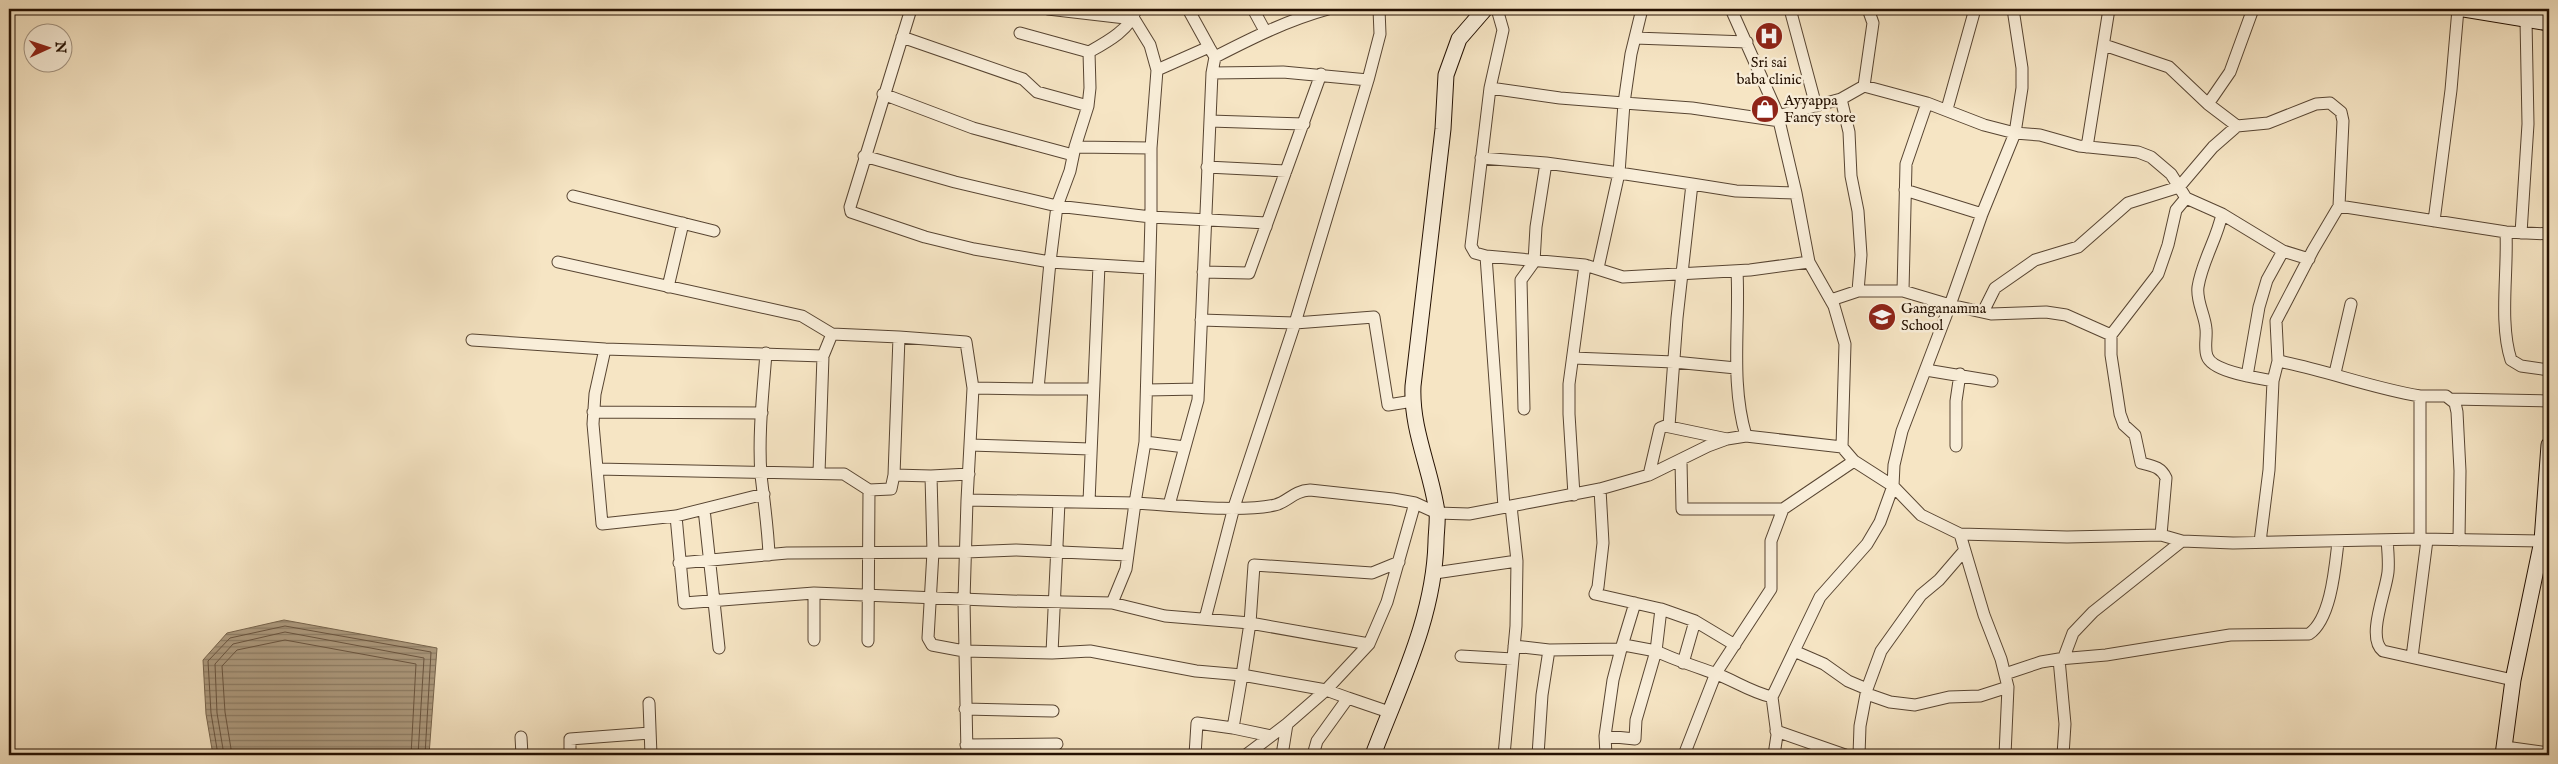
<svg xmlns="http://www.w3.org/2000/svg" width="2558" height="764" font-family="'IM FELL English',serif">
<defs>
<pattern id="water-rules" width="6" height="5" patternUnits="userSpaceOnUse" patternTransform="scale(1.25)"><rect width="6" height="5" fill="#af9d82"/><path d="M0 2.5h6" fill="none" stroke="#8e7f68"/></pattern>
</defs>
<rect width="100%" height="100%" fill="#f6e5c4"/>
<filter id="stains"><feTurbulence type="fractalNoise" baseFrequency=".004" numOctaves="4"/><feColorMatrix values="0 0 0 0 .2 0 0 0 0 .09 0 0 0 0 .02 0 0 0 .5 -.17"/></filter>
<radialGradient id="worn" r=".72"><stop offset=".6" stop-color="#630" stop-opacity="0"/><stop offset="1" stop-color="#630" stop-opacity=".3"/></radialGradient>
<path fill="url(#water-rules)" stroke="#77654e" d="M284 620 437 648 429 755H213L206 714 203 660 227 633Z"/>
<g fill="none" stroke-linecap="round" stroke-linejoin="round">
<path stroke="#6a5642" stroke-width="1" d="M218 755 211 713 208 661 230 638 285 626 431 652 425 755
M224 755 217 713 215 664 233 644 285 632 424 658 418 755
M232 755 225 712 222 666 237 650 285 640 416 664 411 755"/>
<defs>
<path id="minor" d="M911 9 850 207 851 212 925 237 974 249 1050 262 1057 206 1070 171 1075 147 1151 148
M1048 9 1134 19 1150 45 1157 70 1151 148V217L1267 223 1266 227
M1188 9 1209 47
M1253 9 1265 31
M1642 9 1631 54 1624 103 1692 108 1780 121
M1731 9 1777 112 1796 193
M1790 9 1816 106
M2013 9 2022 68V88L2015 133 2040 135 2079 146 2138 152 2151 157 2171 174 2186 198 2222 214C2217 239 2202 261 2198 287 2196 301 2205 315 2206 329 2207 337 2204 348 2207 356 2212 372 2258 378 2273 381L2269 470 2260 542
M1020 33 1089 52C1107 42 1131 29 1136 9
M902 37 1023 79 1037 92 1088 106
M1635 38 1747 42
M2104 45 2169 67 2208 104 2237 126
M1215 57C1252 38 1288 20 1328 9
M1157 70 1209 47 1215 57 1212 73 1198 400 1185 447
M1368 80 1380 34 1379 9
M1864 86 1873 23 1868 9
M1490 88 1560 98 1624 103 1619 173 1546 163 1536 227 1534 262 1521 280 1524 409
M883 94 973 128 1073 155
M1841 99 1864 86 1927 103 1906 164 1903 291
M2208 104 2230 72 2253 9
M1947 109 1975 9
M1778 116 1841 99 1849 132 1851 176 1858 211 1861 255 1858 291
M1210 121 1304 124
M1075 147 1088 106 1090 88 1089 52
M2087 147 2109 9
M864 156 955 182 1057 206 1151 217 1145 442 1135 503C1173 505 1239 513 1275 505 1288 502 1293 491 1310 490L1393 499 1415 503 1437 513 1469 514 1600 489 1649 475 1708 446 1727 439 1746 436 1842 447 1854 461 1893 486 1921 515 1960 534 2067 537 2161 535 2182 541 2233 543 2420 539 2549 541
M1481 158 1546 163
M1207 167 1286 171
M1905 190 1982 214
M573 196 714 231
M2339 206 2506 232 2549 234
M2222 214 2283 251
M2434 221 2451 90 2458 9
M2506 232C2508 272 2499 323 2511 360L2521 366 2549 370
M2521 233 2528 124 2526 20
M1486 256 1475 253 1471 246 1490 88 1503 30 1497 9
M558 262 802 316 832 334
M1585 265 1623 277 1750 270 1809 262 1834 306 1845 344 1842 447
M1598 268 1619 173 1692 184
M1737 271C1740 326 1730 382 1746 436
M1203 272 1249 273 1321 74
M668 287 683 223
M1831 300 1858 291H1903L1950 305 1982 214 2015 133 1984 125 1927 103
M1983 312 1995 288 2035 260 2078 247 2128 203 2179 187 2213 147 2237 126 2268 123 2316 104 2330 103 2341 112 2343 121 2339 206 2313 250 2276 321 2278 361 2273 381
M1201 320 1295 323 1368 80 1283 72 1212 73
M2111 335 2158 274 2168 245 2176 210 2186 198
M472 340 605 349
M766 353C763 393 758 435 761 475 764 502 768 528 769 555
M1573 358 1674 362 1736 368
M2278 361C2326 370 2371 388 2420 396
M1926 370 1992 381
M2335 373 2351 304
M2247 376 2259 307 2267 280 2283 251 2309 259
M1093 389H1038L1050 262 1099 265
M1147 390 1198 389
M2451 399 2549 401
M593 412 762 413
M1669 426 1677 318 1692 184 1736 191 1796 193 1809 262
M1145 442 1185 447 1169 505
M970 445 1090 449
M1956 446V401L1960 374
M1681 461 1682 509H1783
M597 469 844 474 869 490
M819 473 823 356
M969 474 931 476 933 552 928 638 932 645 964 651 1052 653 1059 502
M894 475 899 337 966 342 973 388
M1649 475 1660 428 1665 426 1727 439
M1600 489 1603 543 1598 587 1595 594 1661 609
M764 494 676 516 602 524 593 424 595 394 605 349 823 356 832 334 899 337
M967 500 973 388 1038 389
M1089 502 1099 265 1148 268
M1504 507 1486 256 1585 265 1569 384V414L1574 495
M704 509 719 648
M676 516 684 603 814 593 1011 601 1112 603 1165 616 1250 623 1254 565 1372 573 1399 562
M1960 534 1984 615 2001 659 2008 687 2005 755
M2420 539V396H2446L2455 403 2457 412 2460 471 2459 540
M2387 540C2388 551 2389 562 2388 572 2386 592 2366 638 2383 651L2513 680
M679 563 787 553 966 552 1016 550 1128 555
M1435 573 1517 561
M814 593V640
M1205 619 1234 507 1295 323 1374 317 1388 405 1413 401
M868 641 869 490 891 489 894 475 931 476
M1624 645 1656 651 1661 609 1695 621 1735 645
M1514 646 1549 650 1621 649 1635 603
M1052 653 1090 651 1196 671 1242 675 1250 623 1369 644
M1461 656 1513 659
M2064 657 2073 633 2093 612 2182 541
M2412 657 2427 540
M2059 659 2106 655 2230 635 2309 634C2331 619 2335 568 2338 542
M1683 663 1695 621
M2005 674 2041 662 2059 659 2065 724 2063 755
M1867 689 1881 651 1921 595 1939 580 1964 551
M1867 694 1890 702 1915 705 1949 697 1980 696 2008 687
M1348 698 1389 712
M649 703 651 755
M965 709 1053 711
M1233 728 1271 736
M1776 731 1845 755
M1605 736 1613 680 1621 649
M521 737 522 755
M966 745 1057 744
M2505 747 2549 753
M570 755V739L650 733
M967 755 964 600 967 500 1135 503 1126 569 1112 603
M1195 755 1197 723 1233 728 1242 675 1326 690 1369 644 1387 602 1415 503
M1246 755 1287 724
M1282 755 1287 724 1326 690 1348 698 1317 741 1313 755
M1504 755 1516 626 1517 561 1511 506
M1538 755 1542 695 1549 650
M1606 755 1605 736 1635 739 1636 720 1656 651C1675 660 1694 666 1714 673 1734 680 1750 692 1772 697
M1684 755 1716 673 1771 589V541L1783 509 1854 461
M1774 755 1777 735 1772 697 1794 651
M1859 755 1860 726 1867 689 1848 681 1824 664 1794 651 1820 597 1867 544 1880 522 1893 486 1894 465 1902 431 1950 305 1991 314 2046 312 2066 315 2111 335V355L2120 414 2124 425 2135 435 2141 463C2153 466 2161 467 2166 478L2161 535"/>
<path id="secondary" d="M2464 9 2549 23
M1373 755C1399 686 1434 618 1436 542 1436 533 1438 522 1437 512 1431 469 1411 430 1413 386L1443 129 1446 75 1459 39 1485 9
M2503 755 2513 680 2542 541 2549 445"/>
</defs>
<use href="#minor" stroke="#584532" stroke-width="13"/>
<use href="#secondary" stroke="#241001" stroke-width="17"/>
<use href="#minor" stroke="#f9eed9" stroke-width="11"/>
<use href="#secondary" stroke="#f9eed9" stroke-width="15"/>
</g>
<defs>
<symbol id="hospital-disc" viewBox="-11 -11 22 22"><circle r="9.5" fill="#8f2418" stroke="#f9eed9"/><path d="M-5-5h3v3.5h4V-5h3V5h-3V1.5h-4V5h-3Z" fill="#fff"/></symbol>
<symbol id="shop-disc" viewBox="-11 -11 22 22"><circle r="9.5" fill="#8f2418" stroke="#f9eed9"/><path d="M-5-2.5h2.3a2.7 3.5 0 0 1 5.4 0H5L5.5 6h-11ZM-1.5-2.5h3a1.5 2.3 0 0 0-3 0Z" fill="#fff"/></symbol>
<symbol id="school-disc" viewBox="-11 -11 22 22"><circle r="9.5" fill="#8f2418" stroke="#f9eed9"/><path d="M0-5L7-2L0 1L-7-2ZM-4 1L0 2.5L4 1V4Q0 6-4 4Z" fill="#fff"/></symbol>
</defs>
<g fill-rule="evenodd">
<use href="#hospital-disc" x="1753" y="20" width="32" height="32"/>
<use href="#shop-disc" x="1749" y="93" width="32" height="32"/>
<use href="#school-disc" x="1866" y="301" width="32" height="32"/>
</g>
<g text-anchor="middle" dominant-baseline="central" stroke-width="5" stroke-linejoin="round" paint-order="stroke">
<g font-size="15" fill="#241001" stroke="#f9eed9" text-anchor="start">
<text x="1769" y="62" text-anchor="middle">Sri sai<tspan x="1769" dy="17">baba clinic</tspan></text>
<text x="1784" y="100">Ayyappa<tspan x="1784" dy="17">Fancy store</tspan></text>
<text x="1901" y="308">Ganganamma<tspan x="1901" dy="17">School</tspan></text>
</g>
</g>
<rect width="2558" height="764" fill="none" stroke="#f6e5c4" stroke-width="30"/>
<rect x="10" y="10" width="2538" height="744" fill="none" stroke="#241001" stroke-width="2.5"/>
<rect x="15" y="15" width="2528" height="734" fill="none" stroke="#241001"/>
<g transform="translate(48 48) rotate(87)"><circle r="24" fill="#f9eed9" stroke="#a49583"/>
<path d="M0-4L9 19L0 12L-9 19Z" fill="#8f2418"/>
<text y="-8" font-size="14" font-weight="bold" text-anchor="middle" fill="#241001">N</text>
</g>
<rect width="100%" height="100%" filter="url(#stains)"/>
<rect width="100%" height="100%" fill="url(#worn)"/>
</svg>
